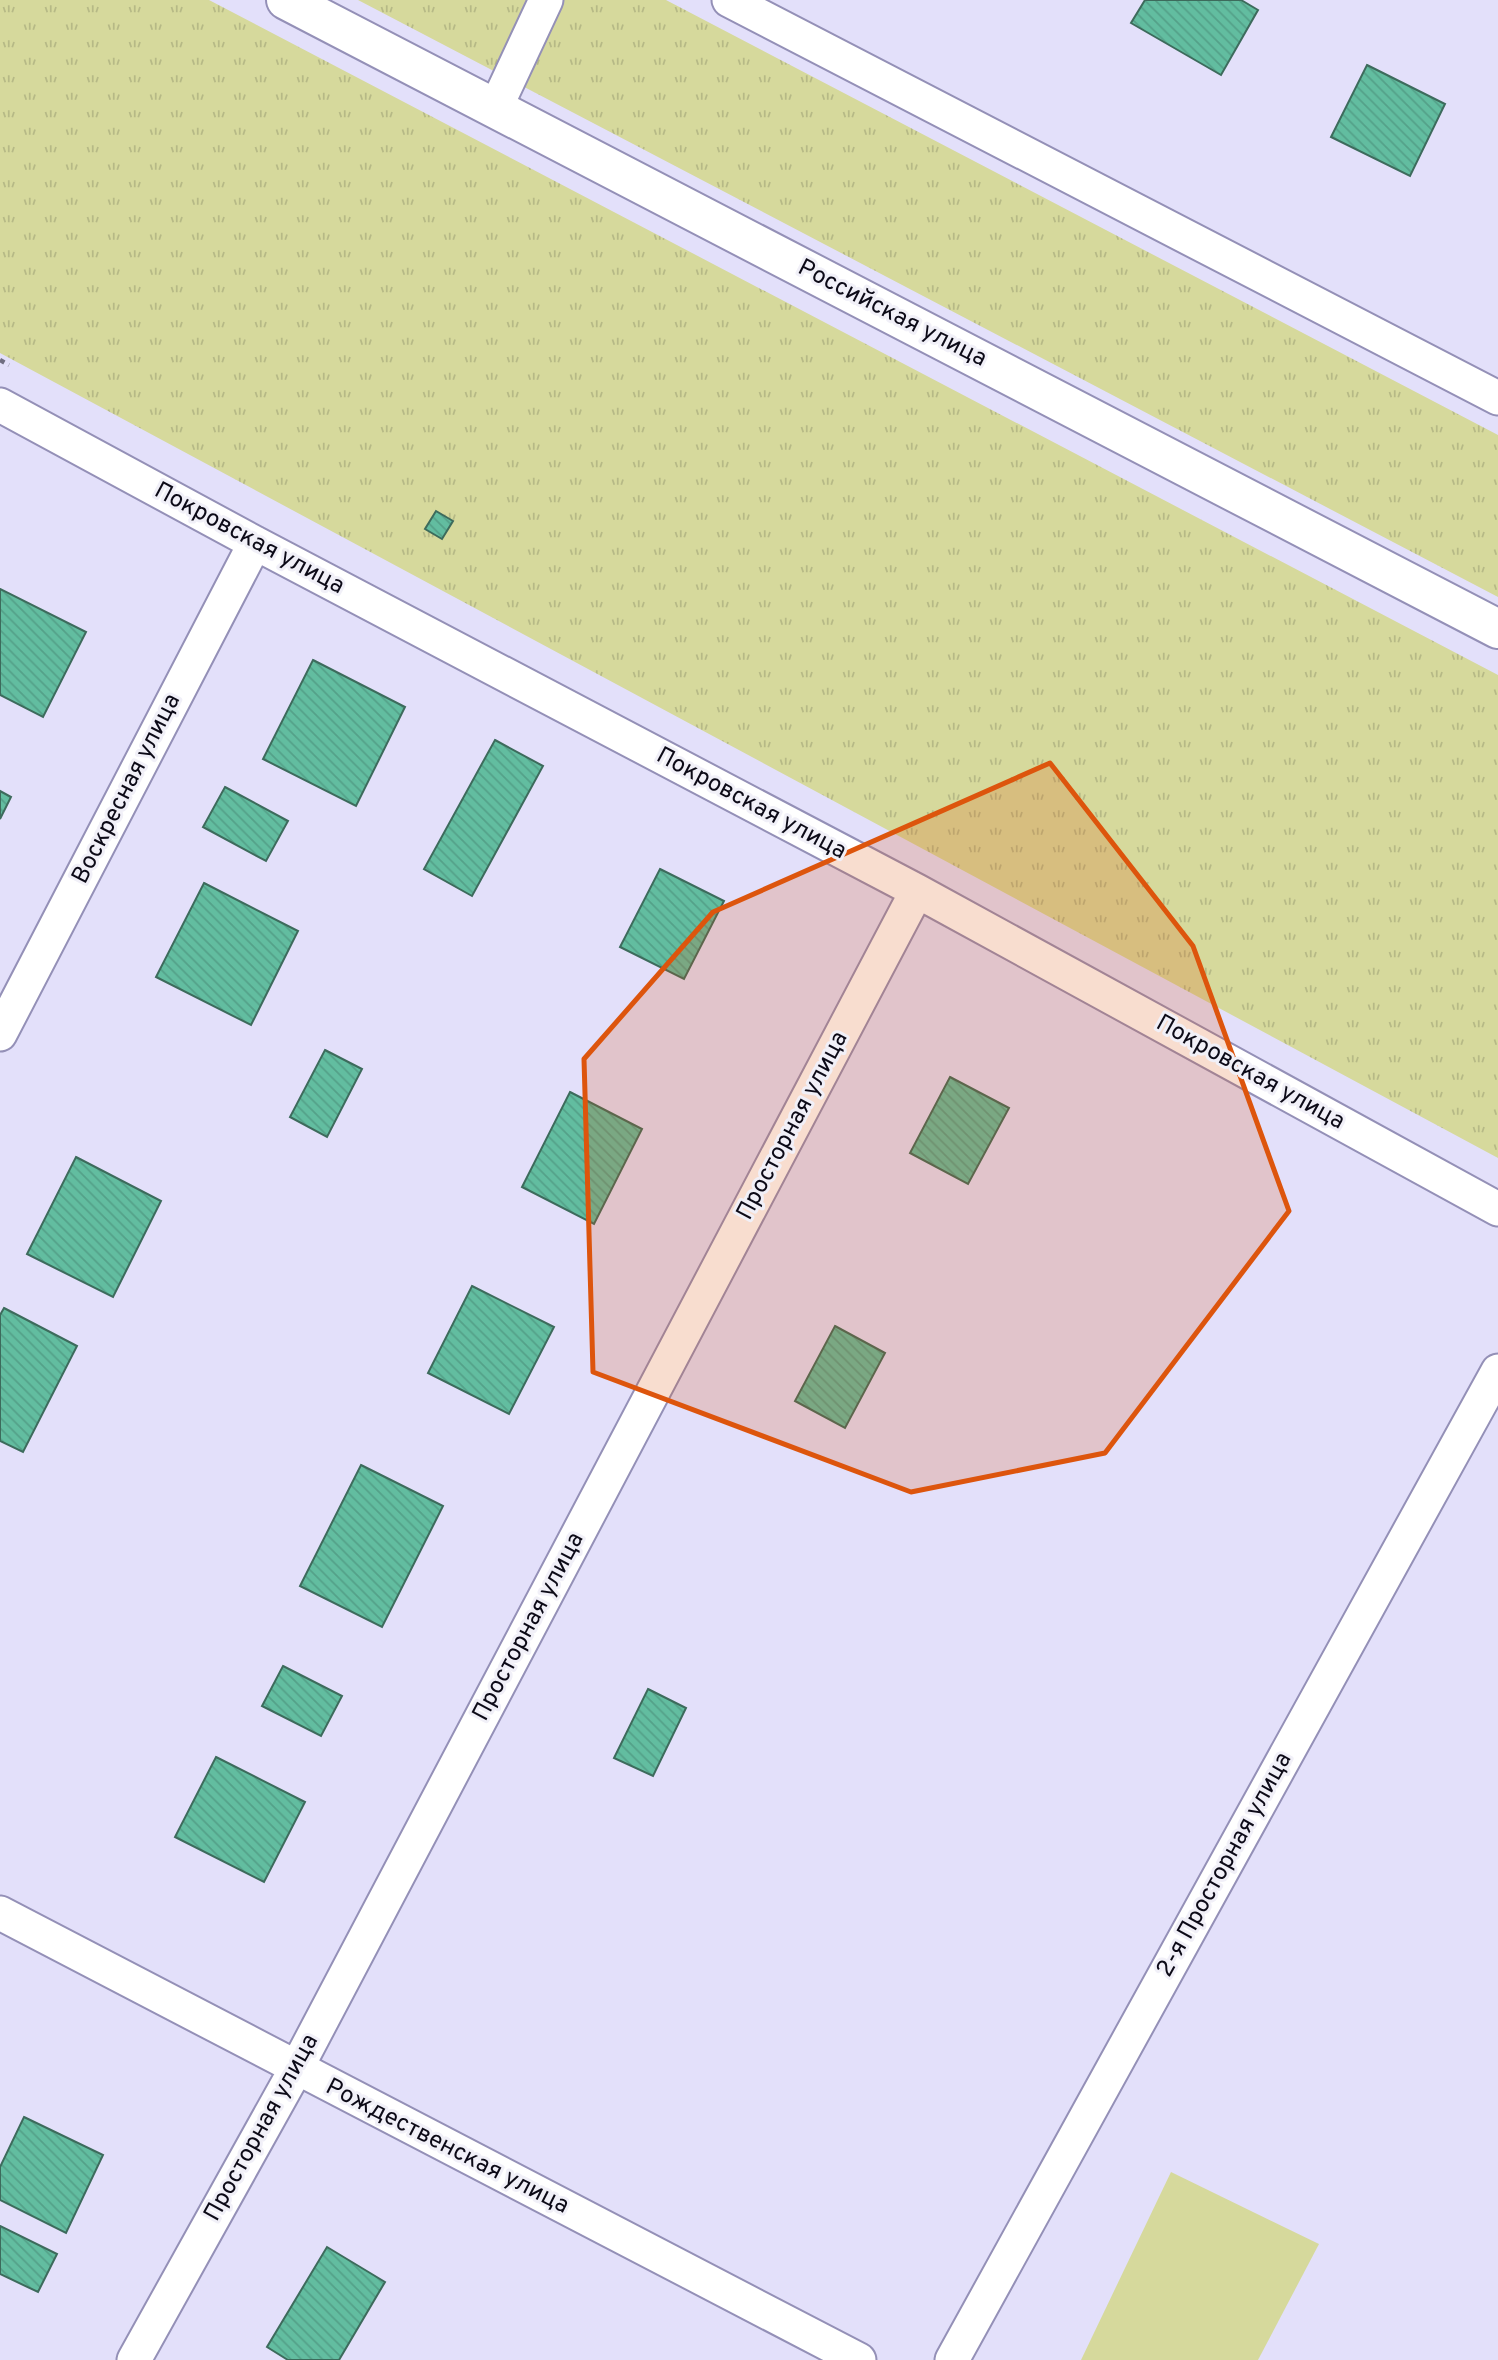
<svg xmlns="http://www.w3.org/2000/svg" width="1498" height="2360" font-family="Overpass,sans-serif">
<defs>
<pattern id="grass-tufts" width="24" height="20" patternUnits="userSpaceOnUse" patternTransform="scale(1.75)"><rect width="24" height="20" fill="#d6d99c"/><path d="M3 7l-1-3M5 7V3M7 7l1-3M15 17l-1-3M17 17v-4M19 17l1-3" fill="none" stroke="#b6b986"/></pattern>
<pattern id="building-back-hatch" width="6" height="6" patternUnits="userSpaceOnUse" patternTransform="scale(1.75)"><rect width="6" height="6" fill="#62bda0"/><path d="M-1 5l2 2M0 0l6 6M5-1l2 2" fill="none" stroke="#54a189"/></pattern>
</defs>
<rect width="100%" height="100%" fill="#e3e0fa"/>
<path fill="url(#grass-tufts)" d="M0 0H209L1498 675V1158L0 353Z
M358 0H666L1498 435V597Z"/>
<path fill="#d6d99c" d="M1171 2172 1319 2244 1258 2360H1081Z"/>
<path fill="url(#building-back-hatch)" stroke="#3d6b5c" stroke-width="2" d="M1145 0H1241L1258 10 1221 75 1131 23Z
M1367 65 1445 104 1410 176 1331 137Z
M436 511 453 521 442 539 425 529Z
M0 589 86 632 43 717 0 695Z
M313 660 405 707 356 806 263 759Z
M495 740 543 766 472 896 424 869Z
M225 787 288 821 266 861 203 827Z
M0 791 11 797 0 819Z
M660 869 724 901 684 979 620 947Z
M204 883 298 931 251 1025 156 977Z
M325 1050 362 1069 327 1137 290 1117Z
M950 1077 1009 1108 968 1184 910 1153Z
M570 1092 642 1129 594 1224 522 1187Z
M76 1157 161 1201 113 1297 27 1254Z
M472 1286 554 1327 509 1414 428 1373Z
M4 1308 77 1346 23 1452 0 1441V1315Z
M835 1326 885 1353 845 1428 795 1401Z
M361 1465 443 1506 382 1627 300 1586Z
M283 1666 342 1696 321 1736 262 1706Z
M648 1689 686 1708 653 1776 614 1758Z
M216 1757 305 1802 264 1882 175 1837Z
M24 2117 103 2155 66 2233 0 2200V2167Z
M0 2226 57 2254 38 2292 0 2274Z
M327 2247 385 2282 339 2360H288L267 2347Z"/>
<g fill="none" stroke-linecap="round" stroke-linejoin="round">
<defs>
<path id="minor" d="M729 0 1498 398
M495 109 546 0
M0 405 255 543 917 891 1498 1209
M0 1034 255 543
M0 1913 859 2360
M134 2360 296 2069 917 891
M952 2360 1498 1371"/>
<path id="secondary" d="M286 0 1498 629"/>
</defs>
<use href="#minor" stroke="#9490b7" stroke-width="37"/>
<use href="#secondary" stroke="#9490b7" stroke-width="42"/>
<path stroke="#706e81" stroke-width="4.5" stroke-dasharray="5 5" stroke-linecap="butt" d="M0 360 9 365"/>
<use href="#minor" stroke="#fff" stroke-width="33"/>
<use href="#secondary" stroke="#fff" stroke-width="38"/>
</g>
<path fill="#dd550d" fill-opacity="0.2" stroke="#dd550d" stroke-width="5" stroke-linejoin="round" d="M1050 763 1193 946 1289 1211 1105 1453 911 1492 593 1372 584 1059 713 912Z"/>
<g text-anchor="middle" dominant-baseline="central" stroke-width="6" stroke-linejoin="round" paint-order="stroke">
<g font-size="24" fill="#0c0a17" stroke="#f1f0f8">
<text transform="translate(892 314) rotate(27)">Российская улица</text>
<text transform="translate(249 539) rotate(28)">Покровская улица</text>
<text transform="translate(127 789) rotate(-63)">Воскресная улица</text>
<text transform="translate(751 804) rotate(28)">Покровская улица</text>
<text transform="translate(1250 1073) rotate(29)">Покровская улица</text>
<text transform="translate(793 1126) rotate(-62)">Просторная улица</text>
<text transform="translate(529 1627) rotate(-62)">Просторная улица</text>
<text transform="translate(1225 1865) rotate(-61)">2-я Просторная улица</text>
<text transform="translate(262 2128) rotate(-61)">Просторная улица</text>
<text transform="translate(447 2147) rotate(27)">Рождественская улица</text>
</g>
</g>
</svg>
